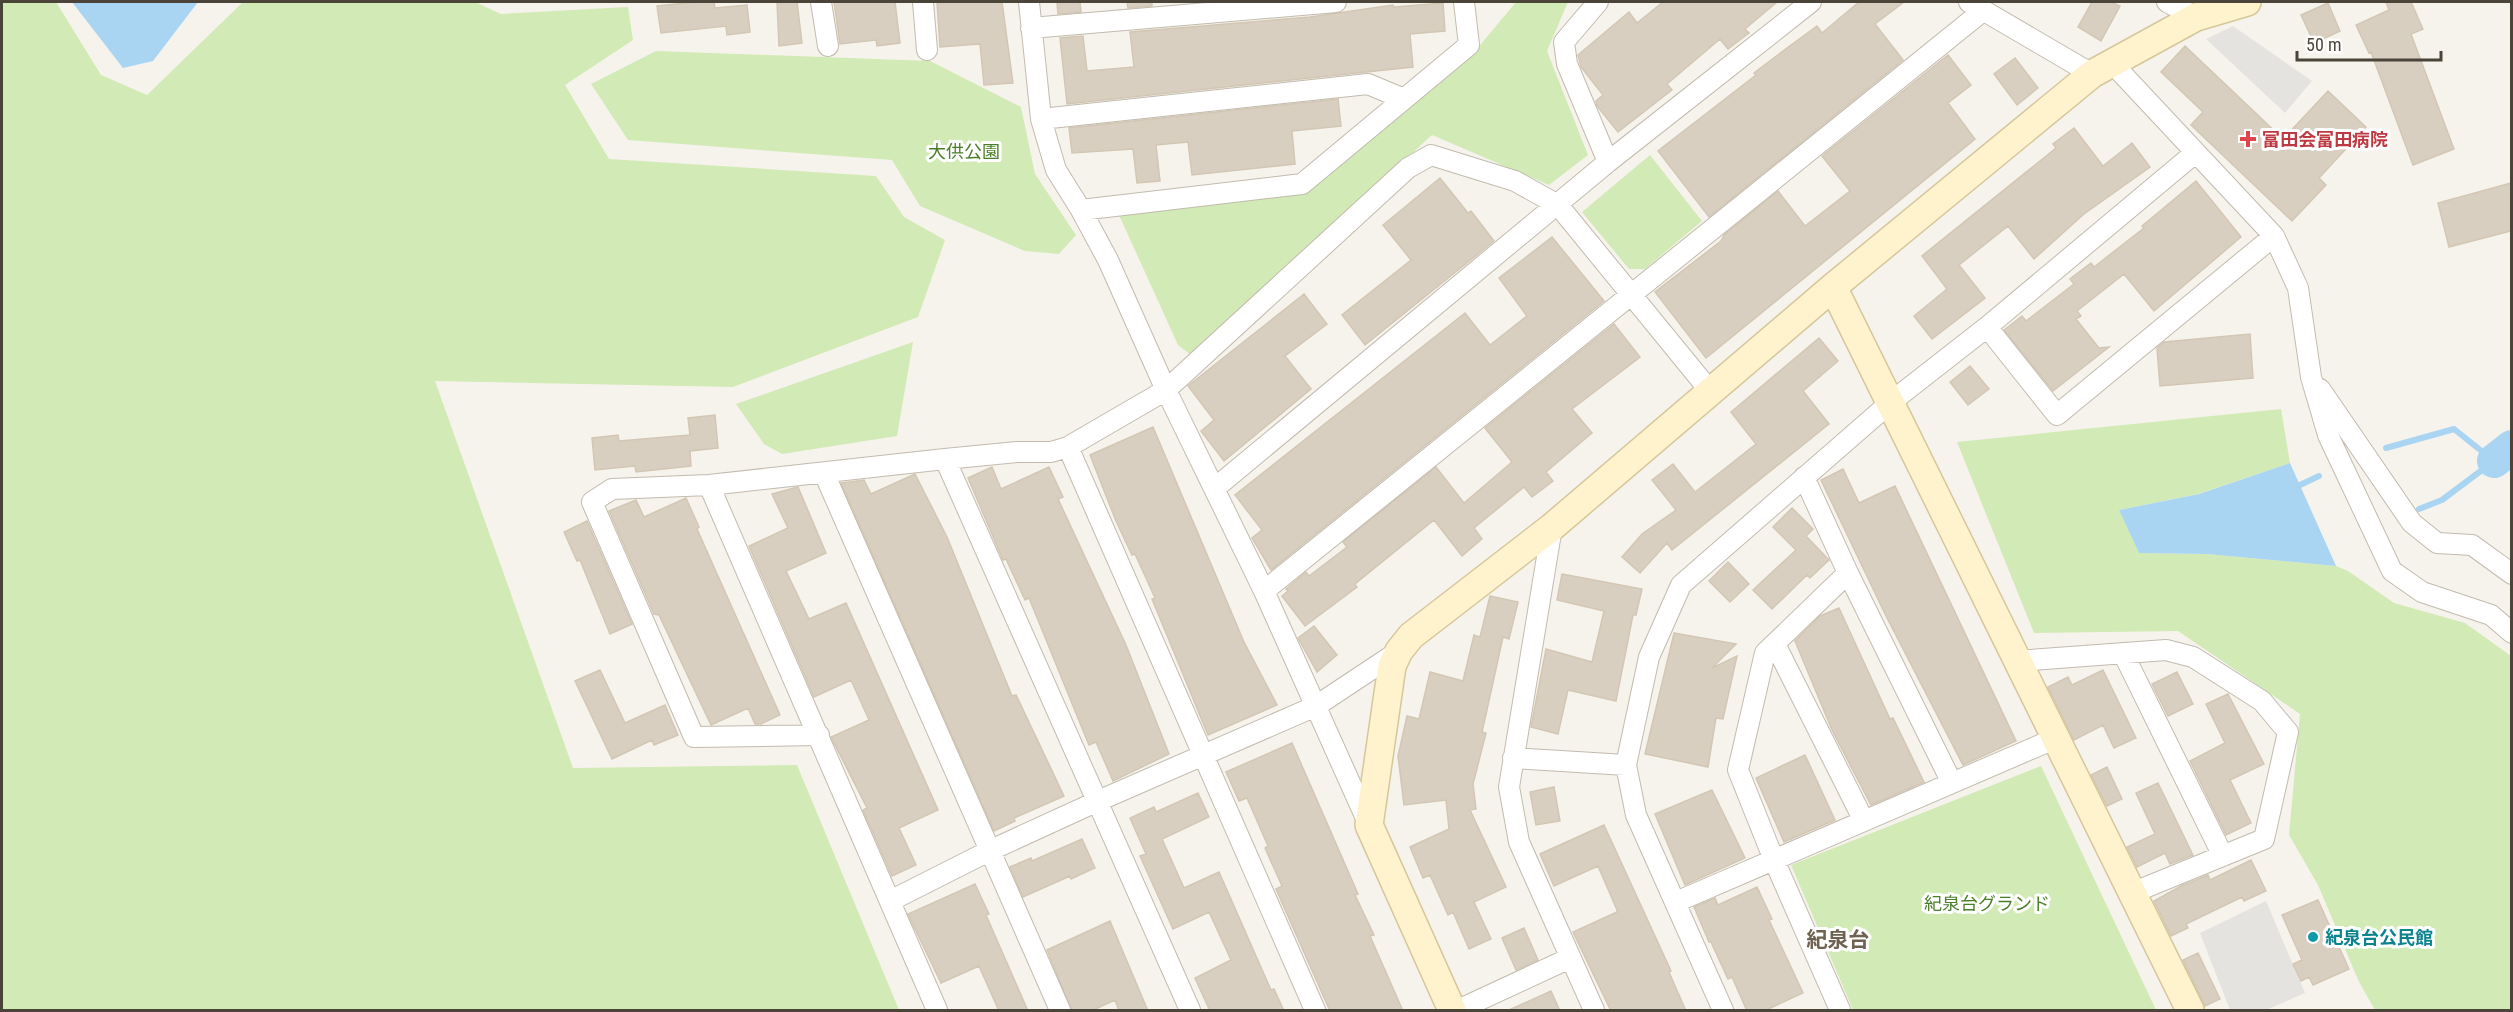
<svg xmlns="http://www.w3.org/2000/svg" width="2513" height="1012" font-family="'Roboto Condensed','Noto Sans JP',sans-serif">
<rect width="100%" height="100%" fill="#f6f3ec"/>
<path fill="#d2eab5" d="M2 2H56L101 75 147 95 243 2H475L501 14 628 7 633 40 565 85 609 159 876 176 904 217 945 240 918 317 733 387 435 381 573 768 797 765 899 1010H2Z
M1516 2H1568L1547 51 1588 155 1549 185 1432 135 1191 355 1178 345 1119 215 1303 191 1476 50Z
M656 51 930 61 1021 107 1035 174 1076 235 1059 254 1025 251 920 206 892 160 628 140 591 84Z
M1650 155 1702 221 1645 269H1629L1582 212Z
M913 342 897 436 782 454 764 444 736 404Z
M2281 409 2290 463 2198 494 2119 510 2139 553 2207 554 2336 566 2348 571 2394 603 2465 623 2511 656V1010H2375L2359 982 2318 885 2289 835 2300 714 2178 631 2034 633 1957 442Z
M2041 766 2156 1010H1853L1791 865Z"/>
<path fill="#e5e3e0" d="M2233 26 2312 81 2285 113 2206 39Z
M2266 901 2305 993 2266 1010H2230L2200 933Z"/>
<path fill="#a9d4f2" d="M72 2H198L153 61 123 68Z
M2290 463 2336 566 2207 554 2139 553 2119 510 2199 494Z"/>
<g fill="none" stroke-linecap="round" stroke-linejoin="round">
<path stroke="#a9d4f2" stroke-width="6" d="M2386 448 2454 429 2494 461 2442 500 2419 509
M2300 485 2319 476"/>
<path stroke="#a9d4f2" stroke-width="34" d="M2494 461 2512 447"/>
</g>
<path fill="#d8cfc1" stroke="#d3c7b4" stroke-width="1.5" d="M696 2H714L715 8 747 5 750 32 727 35 726 26 661 33 657 6Z
M777 2H797L802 43 779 46Z
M834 2H895L900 43 877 46 876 40 840 44Z
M937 2H1002L1013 83 984 85 980 44 940 47Z
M1057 2H1080L1081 12 1058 14Z
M1127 2H1152V6L1128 8Z
M1663 2H1777L1745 29 1749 33 1728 49 1720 39 1667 84 1672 90 1618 132 1597 106 1596 101 1603 95 1581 67 1578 55 1629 12 1637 23Z
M1859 2H1904L1875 24 1903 60 1709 217 1658 151 1756 75 1754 73 1775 57 1817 26 1822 33Z
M2092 2H2111L2120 6 2101 41 2078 27Z
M2386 2H2411L2423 29 2411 34 2454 149 2413 165 2371 52 2369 53 2356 25 2389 10Z
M1443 3 1445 31 1410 34 1413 67 1067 104 1060 38 1083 36 1087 71 1134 67 1130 32 1310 17 1393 5 1394 7Z
M2328 3 2340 31 2314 43 2301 15Z
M2185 46 2283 139 2328 91 2366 127 2319 178 2326 185 2292 221 2191 125 2203 112 2161 72Z
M1948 55 1971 85 1948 103 1975 139 1706 358 1655 292 1721 241 1724 235 1778 191 1805 226 1850 191 1822 156Z
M2015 58 2038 88 2017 105 1994 74Z
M1338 99 1341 126 1292 131 1295 164 1192 175 1188 142 1156 145 1160 181 1137 183 1133 149 1072 153 1069 128Z
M2074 128 2103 166 2132 143 2150 167 2084 214 2034 259 2008 226 1959 265 1985 298 1932 339 1914 316 1947 289 1922 256 2056 148 2053 144Z
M1440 178 1468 213 1471 211 1494 241 1365 345 1342 315 1411 260 1383 225Z
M2196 181 2241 237 2154 311 2124 274 2077 311 2081 316 2076 319 2099 348 2109 347 2053 391 2004 330 2022 316 2026 321 2074 284 2070 279 2091 263 2094 267 2144 228 2142 226Z
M2511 183V231L2449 247 2438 203Z
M1552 237 1604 301 1271 570 1252 538 1262 530 1235 495 1465 313 1490 345 1527 316 1499 278Z
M1304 294 1327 324 1285 356 1311 389 1224 461 1201 431 1214 420 1188 386Z
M1614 324 1640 357 1572 409 1592 433 1546 472 1553 481 1532 497 1524 487 1474 528 1482 539 1462 556 1434 520 1355 584 1357 587 1305 626 1282 596 1288 591 1286 589 1306 572 1309 576 1347 547 1343 542 1436 467 1464 503 1512 462 1485 428Z
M2250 334 2253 378 2160 386 2157 348 2164 342Z
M1819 338 1838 361 1803 391 1829 424 1672 550 1667 543 1640 573 1622 557 1642 534 1676 510 1652 480 1673 464 1695 492 1756 444 1731 412Z
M1970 366 1989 389 1968 405 1950 382Z
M715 415 718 448 690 451 691 466 636 472 635 466 595 470 592 438 618 435 619 441 690 435 688 418Z
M1153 427 1244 642 1277 705 1208 735 1152 599 1155 598 1135 554 1132 555 1116 521 1090 455Z
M992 467 1001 489 1049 467 1063 497 1058 499 1126 645 1169 754 1113 781 1096 742 1089 745 1029 598 1025 600 1006 559 1003 560 968 478Z
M1843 469 1859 503 1895 486 2016 741 1963 765 1886 616 1821 480Z
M915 474 947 537 1012 696 1016 695 1064 796 1014 818 1015 821 994 831 841 483 864 480 871 494Z
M798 487 826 553 786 571 809 619 846 603 938 810 899 828 916 865 892 876 863 810 867 808 831 737 869 720 851 680 814 697 749 546 788 528 772 494Z
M686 498 699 527 697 529 780 715 761 724H755L748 708 711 725 659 615 654 614 609 511 636 500 644 517Z
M1792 508 1813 529 1806 536 1829 560 1810 578 1807 575 1772 609 1753 590 1796 550 1773 527Z
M587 521 632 624 610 634 580 560 577 561 564 532Z
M1728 562 1749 584 1730 602 1709 581Z
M1562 574 1642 589 1636 615H1633L1616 701 1568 690 1558 734 1531 727 1546 649 1592 662 1604 611 1557 600Z
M1490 596 1518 602 1509 639 1503 637 1492 687 1482 732 1486 733 1473 784 1476 809 1470 810 1506 887 1474 902 1491 939 1469 949 1453 912 1448 915 1430 875 1423 878 1410 847 1449 829 1446 800 1404 805 1398 756 1407 716 1419 719 1430 672 1463 681 1474 635 1480 637Z
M1839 608 1890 719 1893 718 1924 782 1871 805 1832 730 1795 641 1820 616Z
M1314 626 1337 655 1317 672 1298 638Z
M1674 633 1736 644 1712 668 1737 656 1723 719 1716 718 1708 767 1645 754Z
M600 670 625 723 665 705 678 735 654 745 652 740 612 759 575 681Z
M2103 670 2136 738 2114 748 2103 725 2074 740 2048 687 2068 677 2072 685Z
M2177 672 2193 704 2168 716 2152 684Z
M2228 694 2264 764 2230 780 2251 823 2226 835 2190 761 2225 743 2206 704Z
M1292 743 1358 894 1355 895 1374 935 1370 936 1403 1011H1330L1276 889 1282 886 1265 848 1268 846 1247 798 1239 801 1226 772Z
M1805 755 1835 820 1784 842 1756 778Z
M2107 767 2122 799 2107 806 2091 775Z
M2158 783 2193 855 2170 864 2165 853 2137 867 2127 847 2155 834 2136 793Z
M1554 787 1560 821 1536 825 1530 792Z
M1712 790 1745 858 1685 885 1655 814Z
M1198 793 1209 817 1162 839 1184 888 1219 872 1271 990 1274 989 1284 1011H1210L1195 978 1231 960 1209 912 1173 929 1140 856 1146 854 1130 818 1154 807 1156 812Z
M1604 825 1671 971 1669 972 1686 1011H1611L1573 932 1617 912V910L1598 866 1554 886 1540 854Z
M1082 839 1095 868 1071 879 1070 876 1023 897 1010 867 1031 858 1032 861Z
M2251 860 2266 891 2244 901 2242 897 2186 924 2188 928 2171 936 2154 901 2181 886 2208 875 2210 880Z
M975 884 989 914 986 915 1028 1011H999L979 966 941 983 908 914Z
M1757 887 1772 919 1769 920 1803 993 1764 1011H1747L1732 977 1728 979 1711 942H1709L1694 907 1715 898 1718 905Z
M2318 900 2349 969 2313 985 2309 977 2301 981 2293 964 2302 960 2282 915Z
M1110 921 1148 1011H1119L1115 1000 1091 1011H1072L1047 950Z
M1524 928 1538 960 1516 970 1502 938Z
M2198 953 2220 999 2205 1006 2183 960Z
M1551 991 1560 1011H1507Z"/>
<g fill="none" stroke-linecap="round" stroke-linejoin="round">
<defs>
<path id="street" d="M821 2 828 46
M923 2 927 50
M1029 2 1041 119 1056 170 1081 210 1108 260 1166 390 1264 591 1369 825
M1598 2 1564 42 1567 64 1608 162
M1969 2 2092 74
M2167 2 2196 17
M1031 28 1336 2
M2112 63 2274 236 2298 288 2311 377 2328 435 2392 571 2422 592 2491 615 2512 633
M1041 119 1368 84 1404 99
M1081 210 1302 184 1469 45 1464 2
M1987 327 2195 153
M2320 389 2412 523 2437 543 2472 545 2512 574
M1068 447 1315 1010
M945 459 1190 1010
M824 473 1060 1010
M1804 477 1848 573
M709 485 937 1010
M1215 488 1608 162 1811 2
M1552 527 1509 787 1519 842 1594 1010
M1264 591 1984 10
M1775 644 1864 821
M2123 653 2223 856
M2017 661 2166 650 2193 657 2262 701 2288 732 2264 839 2132 893
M819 735 694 737 592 502 612 489 709 485 945 459 1017 452H1051L1068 447 1166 390 1408 168 1431 155 1515 181 1558 205 1710 391
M1513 758 1626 765
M890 901 989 851 1098 801 1316 706 1399 651
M1676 902 2054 739
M1458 1010 1570 958
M1723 1010 1636 815 1626 765 1649 657 1681 585 1891 402 1987 327 2057 415 2274 236
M1840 1010 1774 860 1738 770 1765 653 1848 573 1952 783"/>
<path id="secondary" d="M1833 287 2190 1010
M1452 1010 1369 825 1392 666 1399 651 1411 636 1552 527 1833 287 2092 74 2196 17 2247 2"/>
</defs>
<use href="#street" stroke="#c2bbae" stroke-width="22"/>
<use href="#secondary" stroke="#d6c79b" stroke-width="30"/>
<use href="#street" stroke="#fff" stroke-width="20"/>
<use href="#secondary" stroke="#fff3cd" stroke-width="27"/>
</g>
<path fill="#e0444e" stroke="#fff" stroke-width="2" d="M2245 130h6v6h6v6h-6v6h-6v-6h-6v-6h6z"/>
<circle fill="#0f9aa8" stroke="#fff" stroke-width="2" cx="2313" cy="937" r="6"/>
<g text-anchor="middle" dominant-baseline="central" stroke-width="6" stroke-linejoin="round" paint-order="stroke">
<g font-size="18" font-weight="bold" fill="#be3a42" stroke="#fff" text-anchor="start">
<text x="2262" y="139">富田会富田病院</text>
</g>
<g font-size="18" fill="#4a7f2a" stroke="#fff">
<text x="964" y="151">大供公園</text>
<text x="1987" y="903">紀泉台グランド</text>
</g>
<g font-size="18" font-weight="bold" fill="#0d838f" stroke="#fff" text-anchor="start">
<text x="2325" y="937">紀泉台公民館</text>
</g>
<g font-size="21" font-weight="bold" fill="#6e6250" stroke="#fff">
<text x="1838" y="940">紀泉台</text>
</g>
</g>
<rect width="2513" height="1012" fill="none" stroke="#4b4439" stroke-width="6"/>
<path d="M2297 51v9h144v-9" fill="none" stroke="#4b4439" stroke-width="3"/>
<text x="2306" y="51" font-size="18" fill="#4b4439" stroke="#ffffff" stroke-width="4.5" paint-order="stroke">50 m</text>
</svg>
